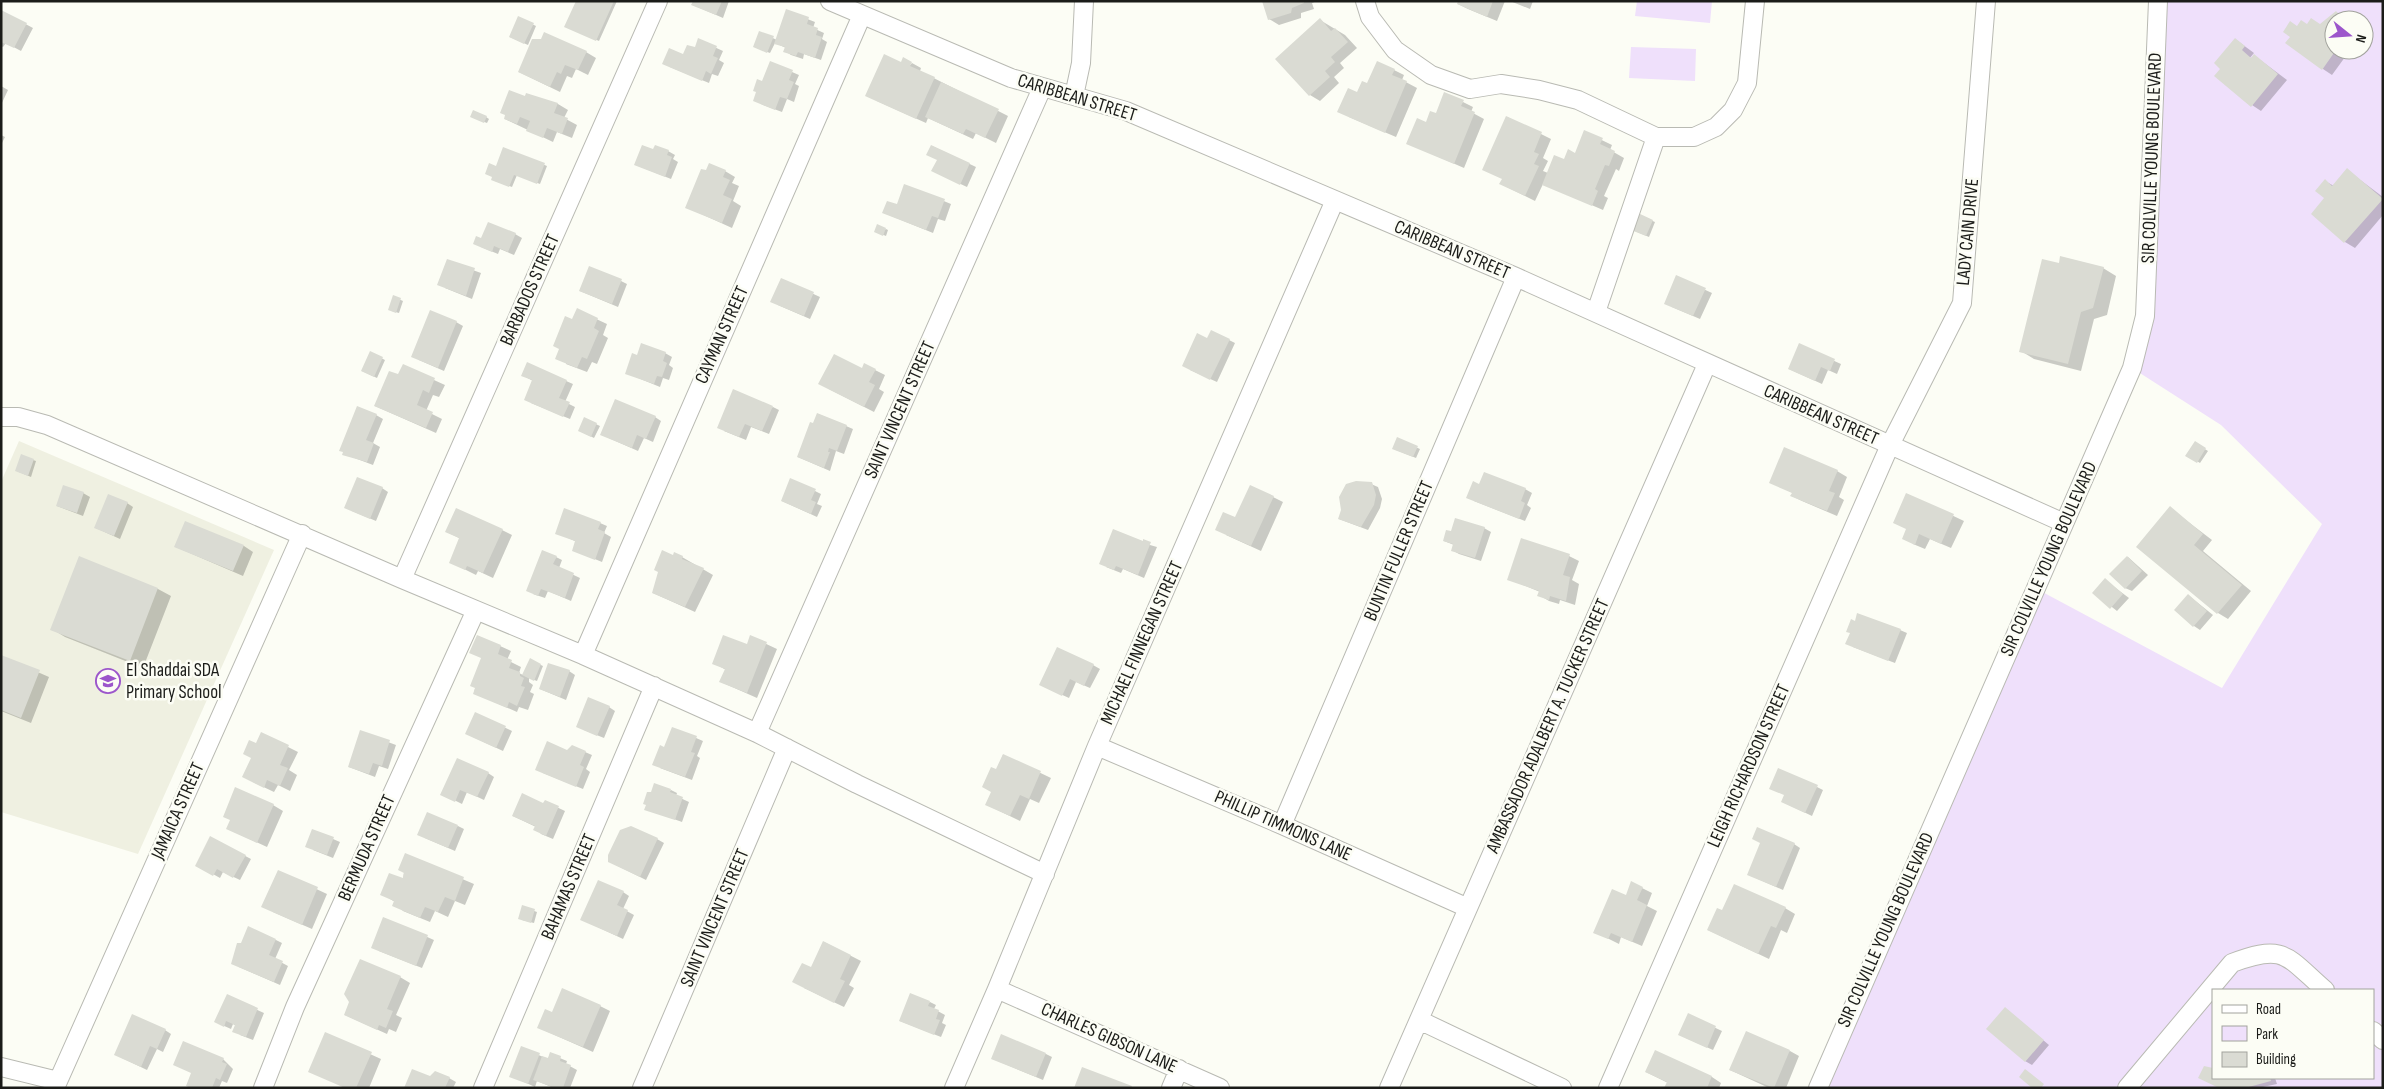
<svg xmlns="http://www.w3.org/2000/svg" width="2384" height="1089" font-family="'Sofia Sans Condensed',sans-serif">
<rect width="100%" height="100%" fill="#fcfdf5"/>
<path fill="#eff0e1" d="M19 441 274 550 138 854 1 812V482Z"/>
<path fill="#efe0fb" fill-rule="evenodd" d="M1637 1H1712L1710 23 1635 16Z
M2158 1H2383V1088H1824L2035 588 2222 688 2322 524 2221 425 2132 368 2145 316ZM2334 20H2364V50H2334ZM2213 990H2373V1078H2213Z
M1631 47 1696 49 1695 81 1629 78Z"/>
<path fill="#0003" d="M577 1H617L599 41 569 28Z
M694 1H729L723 18 693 5Z
M1264 1H1317L1312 3 1314 9 1301 13V18L1279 25 1269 19Z
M1459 1H1505L1497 21 1468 9 1458 4Z
M1510 1H1533L1530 9Z
M1 11 33 28 21 51 6 43 3 47 1 46Z
M787 11 815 22 813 28 824 33 822 39 827 42 821 60 804 54 803 59 791 55 785 51 786 48 775 43 770 53 757 48 760 32 777 40Z
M2336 12 2348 20H2334V50H2343L2348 53 2332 75 2323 69 2308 25H2321Z
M519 18 536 26 528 45 510 37Z
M1320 20 1345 35 1357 48 1340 63 1344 68 1334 77 1339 83 1320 101 1310 95Z
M2235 39 2254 53 2249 59 2255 56 2287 80 2261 111 2252 105 2222 69Z
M699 40 723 51 719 60 724 63 718 76 712 74 709 83 670 67 695 49Z
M586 52 596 58 588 75 576 69 572 78 567 76 560 92 519 72Z
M912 63 921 68 920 71 1008 116 996 143 976 133 973 139 928 118 926 123 877 101Z
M1394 70 1404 75 1402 80 1417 88 1396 137 1349 117 1358 94 1368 85Z
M792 72 799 75 795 84 799 86 794 102 787 99 782 112 761 104Z
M1 86 8 90 1 105Z
M527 94 558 104 568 110 564 118 577 125 572 138 557 132 553 142 505 119Z
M1463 102 1473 107 1471 112 1484 119 1464 168 1407 143 1436 115Z
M486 117 489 119 487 123 474 118Z
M1507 117 1551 139 1543 158 1548 161 1543 171 1548 173 1576 154 1585 132 1612 145 1610 150 1624 158 1619 171 1616 169 1604 196 1608 198 1603 210 1543 184 1535 201 1501 184 1503 179Z
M1 135 5 137 1 145Z
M932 146 976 167 967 187 939 174 938 160Z
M504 149 547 166 540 184 517 175 512 187 495 181 497 168Z
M654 151H668L675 155 673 159 678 162 671 179 636 165Z
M2347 170 2383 197V215L2355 248 2345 242 2312 214 2325 198V181L2334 186Z
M725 171 735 177 732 183 739 186 733 201 741 206 732 228 686 207Z
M905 185 951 204 945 221 938 219 933 233 884 213 897 206Z
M1638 215 1655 222 1649 237 1635 231Z
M886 229 888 230 886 236 879 233Z
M515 234 522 238 514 255 500 249 498 254 481 247 482 239Z
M448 261 481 273 472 299 445 288Z
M2060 265 2103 268 2116 276 2107 315 2094 319 2081 371 2034 359 2021 351Z
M1677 277 1712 293 1700 319 1672 307Z
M781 279 820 297 810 319 778 305Z
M621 281 627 284 618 307 580 291Z
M394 297 403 301 399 313 392 311Z
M577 310 607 324 603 335 608 338 597 364 592 362 587 372 566 364 573 321Z
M456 322 463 326 444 371 419 360Z
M1208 340H1229L1235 343 1217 382 1190 370Z
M1799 345 1841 364 1837 374 1828 370 1822 384 1789 369Z
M371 353 385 360 377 378 362 371Z
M665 353 672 357 669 365 673 368 669 380 663 378 660 387 626 373 637 357Z
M527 364 573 384 565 402 575 407 570 419 531 403 533 381 522 375Z
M403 366 445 385 439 397 433 395 426 411 442 419 436 433 375 406 399 376Z
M863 369 875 370 885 375 879 389 884 392 874 412 829 389Z
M773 407 779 410 769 434 751 427 746 440 724 431Z
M818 414 853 429 844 454 836 451 830 471 798 457Z
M376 415 383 419 373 443 380 447 373 465 344 454Z
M655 417 661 421 653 442 644 438 638 451 602 435Z
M585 419 600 426 594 438 580 431Z
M1397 439 1420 449 1416 458 1396 450Z
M2195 443 2208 451 2200 463 2187 455Z
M21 456 36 461 31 477 19 472Z
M1837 471 1847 477 1839 497 1844 500 1837 516 1802 501 1792 496 1793 493 1770 482Z
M1371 484 1378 487 1382 499 1380 508 1368 530 1339 519Z
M1480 486 1525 489 1532 493 1527 505 1531 508 1525 521 1474 501Z
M382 488 388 492 376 521 352 511Z
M815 491 821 494 817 504 822 506 817 517 782 501Z
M83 493 90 497 83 516 57 506Z
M1907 494 1964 521 1951 548 1930 539 1925 549 1913 544 1907 529Z
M1273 497 1283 502 1261 551 1226 535 1236 519Z
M127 503 133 507 120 539 96 528Z
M2170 508 2212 540 2203 551 2251 591 2228 619 2218 613 2138 547Z
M600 523 607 526 604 533 611 537 602 562 573 550 577 542 557 533Z
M1484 528 1491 532 1481 561 1459 554 1452 550 1454 545 1444 541 1452 533Z
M502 530 512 535 493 578 478 571 476 575 450 562 461 539 447 532Z
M1143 543 1157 547 1144 578 1123 569 1121 573 1106 567Z
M244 546 253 552 243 576 176 547Z
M673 556 682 557 713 575 695 612 653 593Z
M1569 556 1579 561 1572 580 1579 584 1575 605 1560 600 1559 604 1549 601 1539 595 1540 592 1509 579Z
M556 557 562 560 559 568 580 578 571 601 548 591 545 598 533 594Z
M2128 557 2148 575 2132 591 2125 588Z
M80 558 158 589 171 596 143 668 65 637 52 629Z
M2105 580 2129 598 2117 611 2094 593Z
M2188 595 2213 615 2200 630 2194 626Z
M1900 630 1907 633 1895 663 1853 647Z
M478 636 511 651 507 660 521 667 519 673 523 675 530 660 543 666 537 681 529 678V682L533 685 530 692 534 694 528 710 519 707 517 712 474 693 482 659Z
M751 637 777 649 757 698 721 682 726 670 714 663 747 646Z
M1 656 49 677 31 723 1 711Z
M1093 665 1100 669 1090 688 1076 682 1069 698 1047 688Z
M569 671 575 675 566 700 540 689Z
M609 707 615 711 604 738 584 730Z
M476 714 512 731 503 751 473 737Z
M673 728 703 741 697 756 700 758 692 780 660 768Z
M361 732 396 745 388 769 379 766 375 777 349 767Z
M262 734 298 752 289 770 297 775 290 791 278 785 274 792 253 782 252 758Z
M567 751 585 752 592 755 586 769 590 772 583 789 543 773Z
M1003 755 1051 778 1039 803 1030 799 1020 821 987 805 993 792 996 771Z
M488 773 494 777 484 800 467 792 462 804 442 794Z
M1817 787 1823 790 1812 816 1789 805 1785 796Z
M671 790 677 793 676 796 689 802 682 822 646 809Z
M546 802 565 811 553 839 541 834 536 827 513 816Z
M273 805 283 811 267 847 228 829Z
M458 826 464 829 455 851 425 838Z
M211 838 251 859 240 880 223 872 220 878 197 865Z
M333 839 340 842 333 858 313 850Z
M657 839 664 843 646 880 616 865Z
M1794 844 1800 848 1783 890 1749 875Z
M406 855 474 884 465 905 455 901 448 917 435 911 430 922 403 911 395 902 382 894 403 880Z
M278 871 327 894 312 929 273 912Z
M1642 888 1652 893 1647 906 1657 911 1642 946 1621 937 1619 944 1595 932 1626 897Z
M623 892 629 896 623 909 634 915 623 939 587 922Z
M523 907 537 912 534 923 522 920Z
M1785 908 1795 914 1787 933 1781 930 1769 959 1708 930 1723 912Z
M384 918 434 940 422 968 379 951Z
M276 940 282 943 275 959 288 966 280 985 239 967 241 945Z
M824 942 861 961 849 985 854 988 844 1007 804 988Z
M400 977 410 983 396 1015 402 1018 396 1032 389 1029 387 1034 345 1015Z
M227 996 264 1013 253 1040 240 1035 236 1026 233 1024 231 1029 222 1025Z
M930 1002 936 1005 934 1009 945 1015 942 1023 946 1025 941 1037 900 1021Z
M600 1006 610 1011 593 1052 539 1028Z
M2005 1008 2049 1045 2032 1065 2025 1061Z
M1688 1015 1722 1031 1713 1050 1686 1038Z
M165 1030 171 1034 163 1052 157 1049 147 1070 122 1058Z
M326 1034 381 1059 369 1088H345Z
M522 1048 548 1059 550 1054 567 1061 566 1064 577 1070 570 1088H554L537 1081 535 1087 511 1076Z
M1790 1051 1799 1056 1786 1088H1769L1730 1070Z
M1655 1052 1712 1077 1721 1083 1719 1088H1666L1668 1083 1646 1072Z
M1046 1054 1052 1057 1043 1080 993 1059Z
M223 1059 233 1069 227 1083 222 1081 219 1088H192Z
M430 1078H449L456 1082 453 1088H405Z
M2213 1078H2275L2277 1084 2258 1088H2221L2206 1081Z"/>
<path fill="#dadbd3" d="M576 1H614L596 41 564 27Z
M693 1H722L716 15 691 5Z
M1262 1H1304V3L1292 8 1291 13 1268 20Z
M1458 1H1493L1487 17 1457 4Z
M786 9 809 17 807 24 818 28 816 35 822 37 815 58 798 52 796 56 783 52 785 47 774 44Z
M1 10 27 23 14 48 1 42Z
M2336 11 2344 20H2334V32L2327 38 2334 43V50H2336L2322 70 2285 43 2290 37 2283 32 2290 21 2297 26 2301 20 2307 24 2311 18 2320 24Z
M518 16 534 23 524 44 509 37Z
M1320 18 1331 31 1335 28 1348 42 1331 57 1335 62 1325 71 1330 77 1309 96 1275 59Z
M759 31 774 36 767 53 753 47Z
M544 32 587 51 578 70 565 65 561 74 557 72 550 87 518 72 532 39H541Z
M698 38 717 46 713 56 718 58 711 74 706 71 702 81 662 64 669 48 683 54 687 45 695 47Z
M2235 38 2245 46 2242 50 2251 58 2254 54 2278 74 2251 107 2214 76 2220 69 2214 63Z
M884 54 901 62 903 57 912 62 910 66 935 77 916 119 865 96Z
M770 61 793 70 789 80 794 82 787 99 780 97 775 110 753 101 756 92 753 91 757 79 762 81Z
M1377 61 1395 69 1392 75 1407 81 1385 133 1337 112 1348 88 1357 92 1362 81 1367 83Z
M941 82 999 109 985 138 966 129 963 134 925 117Z
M509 90 525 96 526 93 558 103 554 113 568 118 562 134 547 128 543 138 526 131 530 121 520 117 517 124 504 119 505 115 500 113Z
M1444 92 1464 100 1461 106 1475 112 1454 164 1406 144 1417 118 1426 122 1430 111 1436 113Z
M473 110 487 116 484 123 470 117Z
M1506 116 1542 132 1534 152 1539 154 1534 164 1539 166 1525 196 1499 184 1502 179 1482 170Z
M1584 130 1603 138 1600 144 1615 151 1609 166 1605 165 1595 189 1598 191 1592 206 1542 185 1554 155 1564 159 1568 149 1575 153Z
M642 145 653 149 655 145 669 150 667 155 672 157 665 177 634 165Z
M931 145 970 163 960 185 931 171 937 160 926 155Z
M503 147 545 163 537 184 514 175 509 187 491 180 492 177 485 174 489 163 496 166Z
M709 163 726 170 723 177 730 180 723 195 732 199 722 223 685 208 701 169 706 170Z
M2347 168 2383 199 2344 243 2311 214 2324 198 2315 191 2325 179 2332 186Z
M904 184 945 199 938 218 932 216 926 230 882 213 887 201 897 204Z
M1638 213 1653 220 1646 236 1631 230Z
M488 222 516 233 508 252 494 246 492 252 473 244 476 236 481 238Z
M877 224 886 228 883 236 874 232Z
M2060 256 2104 267 2093 308 2081 312 2068 364 2019 352 2042 259 2059 263Z
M447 259 475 268 466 296 437 285Z
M589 266 622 279 612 304 579 291Z
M1676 275 1706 288 1693 316 1664 304Z
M781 278 814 292 804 316 770 302Z
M393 295 401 298 396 313 388 310Z
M577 308 598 318 594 328 599 331 587 359 582 357 577 368 555 359 559 349 553 346 565 316 572 319Z
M430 310 457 321 438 368 411 357Z
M1211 330 1230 339 1210 380 1182 366 1197 333 1207 338Z
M641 343 666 352 663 361 667 363 662 377 657 376 654 384 625 374 632 353 637 355Z
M1799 343 1835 359 1830 371 1821 367 1815 381 1788 369Z
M370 351 383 357 374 377 361 371Z
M834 354 862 368 864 363 876 369 869 382 875 385 864 407 818 384Z
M527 362 567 380 559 398 570 402 563 417 524 400 532 380 521 376Z
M403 364 435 378 429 393 423 390 417 405 433 412 426 428 374 406 389 371 398 374Z
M733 389 773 406 762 431 745 424 739 437 717 428Z
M615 399 656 416 646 439 637 435 632 448 600 435Z
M357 406 377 414 366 440 374 443 367 462 342 455 343 452 339 451Z
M817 413 847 425 837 451 829 448 828 452H830L824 468 797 457 810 422 813 423Z
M584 417 597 423 591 437 578 431Z
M1397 437 1418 446 1413 457 1392 449Z
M2195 441 2206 448 2197 463 2185 456Z
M1784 447 1838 470 1829 491 1835 493 1827 511 1790 496 1792 493 1769 483Z
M21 454 34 459 28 476 15 471Z
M1484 472 1526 488 1521 501 1525 503 1519 519 1466 498 1473 481 1479 484Z
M357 477 383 487 370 519 344 508Z
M790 478 816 489 811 500 816 502 811 514 781 501Z
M1356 481 1372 482 1376 495 1374 505 1361 527 1338 519 1341 510 1339 497 1346 484Z
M63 485 84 492 77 513 56 506Z
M1250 485 1274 496 1251 546 1215 530 1223 512 1235 517Z
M1906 493 1954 514 1941 544 1919 534 1915 545 1902 539 1906 529 1893 523Z
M108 494 128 502 114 536 94 528Z
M2170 506 2203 534 2194 545 2242 585 2217 614 2136 547Z
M456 508 503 529 483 573 467 566 465 570 449 563 459 538 445 532Z
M564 508 601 522 598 529 605 532 595 560 572 551 575 541 555 534Z
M1455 518 1485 527 1475 558 1451 551 1453 544 1443 541 1446 530 1451 531Z
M185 521 244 545 233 571 174 547Z
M1113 529 1143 541V539L1151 542 1138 575 1116 566 1114 570 1099 564Z
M1521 538 1570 554 1563 575 1570 577 1566 601 1550 596 1549 600 1537 596 1539 591 1507 580Z
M542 550 557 556 553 564 574 573 565 598 541 589 538 596 526 591Z
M662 550 673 555 674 552 683 556 682 559 704 568 685 607 652 593 658 572 654 570Z
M79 556 158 588 130 661 50 630Z
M2127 556 2142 571 2125 589 2109 574Z
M2105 578 2123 594 2110 609 2092 593Z
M2188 594 2207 611 2193 627 2174 610Z
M1857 613 1901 629 1888 661 1845 644 1850 633 1846 632 1851 619 1855 621Z
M477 635 501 645 498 654 512 660 509 668 520 672V676L524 678 521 686 525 687 517 706 509 702 507 708 473 694 475 688 470 686 481 658 469 653Z
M723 635 747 644 750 635 767 642 747 693 719 682 725 669 712 664Z
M1057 647 1094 664 1084 686 1070 679 1062 696 1039 685Z
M1 655 40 670 21 718 1 710Z
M530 658 541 664 534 681 522 675Z
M548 663 570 670 560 697 539 689Z
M588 697 610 706 597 736 576 727Z
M475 712 506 726 496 748 465 734Z
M672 727 697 736 691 752 695 753 685 777 652 765 660 745 664 747Z
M360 730 390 740 382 766 373 763 369 774 348 767Z
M261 732 289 745 280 765 288 768 280 786 267 780 264 788 242 777 251 758 243 754 249 740 256 743Z
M547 741 567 750 572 745 586 751 580 765 584 767 576 787 535 770Z
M1003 754 1041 771 1029 799 1020 795 1010 816 985 805 991 792 982 787 991 767 996 769Z
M457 758 489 772 477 797 460 790 455 802 440 795Z
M1778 768 1818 785 1805 813 1781 802 1784 795 1769 789Z
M654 783 671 789 670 792 683 797 675 820 644 810 646 805 643 804 647 792H651Z
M235 787 274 804 257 843 226 829 230 820 223 817Z
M522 793 543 803 545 800 559 806 546 836 533 830 535 826 512 816Z
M427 812 458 825 448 848 417 835Z
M631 826 658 838 640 877 608 862V855L620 830Z
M1757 827 1795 843 1776 887 1747 875 1760 843 1752 839Z
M312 829 334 837 327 855 305 847Z
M210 836 246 855 233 878 217 869 213 876 195 866Z
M405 853 464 877 455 901 445 897 438 912 425 907 420 918 392 906 394 901 380 895 389 873 403 878 404 873 398 870Z
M278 870 318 887 302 925 261 907Z
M598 880 624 891 617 905 628 910 617 936 580 920Z
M1631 881 1643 887 1637 900 1647 905 1632 942 1611 933 1608 939 1593 933 1612 889 1626 895Z
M1734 884 1786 907 1776 928 1771 926 1758 954 1707 930 1717 908 1722 910Z
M522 905 535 909 531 923 518 919Z
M383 917 428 935 416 966 371 948Z
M248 926 276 939 269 955 283 961 274 982 231 964 237 943H241Z
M823 941 851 955 840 979 845 981 834 1003 792 982 802 963 811 967Z
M360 959 401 976 387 1009 393 1011 386 1028 379 1025 377 1030 344 1015 349 1002 344 994Z
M562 988 601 1005 583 1047 537 1028 545 1009 552 1012Z
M910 993 930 1001 928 1006 939 1010 936 1019 940 1020 934 1035 899 1021Z
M227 994 258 1008 246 1037 232 1032 235 1025 226 1021 224 1027 214 1022Z
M2005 1007 2044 1040 2025 1062 1986 1029Z
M1688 1013 1716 1026 1707 1048 1678 1035Z
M132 1014 166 1029 157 1049 150 1046 141 1067 114 1055Z
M1746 1031 1790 1050 1774 1088 1729 1070Z
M325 1032 372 1052 356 1088H345L308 1072Z
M1001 1034 1046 1053 1036 1077 991 1059Z
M183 1041 224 1058 222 1062 227 1064 220 1080 216 1078 212 1088H191L186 1086 191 1073 173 1065Z
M521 1046 540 1053 528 1084 509 1077Z
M1655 1050 1712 1076 1707 1088H1664L1667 1082 1645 1072Z
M550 1052 561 1056 560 1061 571 1065 563 1088H555L533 1080 542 1056 548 1058Z
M2204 1066 2213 1068V1078H2270L2271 1081 2245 1088H2219L2198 1078Z
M1082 1067 1132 1086 1131 1088H1074Z
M412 1069 430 1076 435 1071 450 1077 445 1088H404Z
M2025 1069 2044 1084 2041 1088H2032L2019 1077Z"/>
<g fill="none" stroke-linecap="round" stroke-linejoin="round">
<defs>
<path id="street" d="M830 1 1011 78 1126 111 1516 277 2064 523
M1365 1 1370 17 1395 50 1431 75 1470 89 1501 84 1539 90 1578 100 1656 137H1694L1716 127 1733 110 1747 83 1755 1
M1074 96 1081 63 1084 1
M1596 312 1656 137
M1 417H18L47 425 402 579 583 655 757 733 857 784 1045 874
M402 579 658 1
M583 655 862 15
M757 733 1042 88
M1097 746 1282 825 1468 908
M1282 825 1516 277
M997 989 1220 1088
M1419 1020 1562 1088
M2373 1031 2383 1040
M1 1067 58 1081
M55 1088 302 534
M263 1088 295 1007 476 610
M483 1088 654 686
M642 1088 787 748
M954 1088 997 989 1097 746 1335 200
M1171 1088 1179 1069
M1389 1088 1707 364
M1608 1088 1890 445 1962 303 1986 1
M1818 1088 2132 368 2145 316 2158 1
M2127 1088 2232 963C2285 943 2286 956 2325 990"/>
</defs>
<use href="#street" stroke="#b9bab3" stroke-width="20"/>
<use href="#street" stroke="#fff" stroke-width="18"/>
</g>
<defs>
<symbol id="school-ring" viewBox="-11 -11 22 22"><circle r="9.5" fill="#fcfdf5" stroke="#9c56cb" stroke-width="1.5"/><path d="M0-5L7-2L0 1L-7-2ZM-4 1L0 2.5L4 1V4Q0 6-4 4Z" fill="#9c56cb"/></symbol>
</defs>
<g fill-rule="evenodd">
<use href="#school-ring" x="94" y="667" width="28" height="28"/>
</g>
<g text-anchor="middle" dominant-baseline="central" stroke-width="5" stroke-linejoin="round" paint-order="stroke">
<g font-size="19" fill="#1b1c19" stroke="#fcfdf5">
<text transform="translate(1077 98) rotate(17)">CARIBBEAN STREET</text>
<text transform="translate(2152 158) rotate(-88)">SIR COLVILLE YOUNG BOULEVARD</text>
<text transform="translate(1968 232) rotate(-85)">LADY CAIN DRIVE</text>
<text transform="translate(1452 250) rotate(23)">CARIBBEAN STREET</text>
<text transform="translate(530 290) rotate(-66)">BARBADOS STREET</text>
<text transform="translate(722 335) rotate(-66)">CAYMAN STREET</text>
<text transform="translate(900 410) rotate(-66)">SAINT VINCENT STREET</text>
<text transform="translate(1821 415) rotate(24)">CARIBBEAN STREET</text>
<text transform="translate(1399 551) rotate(-67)">BUNTIN FULLER STREET</text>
<text transform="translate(2049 559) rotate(-66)">SIR COLVILLE YOUNG BOULEVARD</text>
<text transform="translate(1142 643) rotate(-66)">MICHAEL FINNEGAN STREET</text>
<text transform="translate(1548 726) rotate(-66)">AMBASSADOR ADALBERT A. TUCKER STREET</text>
<text transform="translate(1749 766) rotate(-66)">LEIGH RICHARDSON STREET</text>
<text transform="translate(178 811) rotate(-66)">JAMAICA STREET</text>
<text transform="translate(1283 826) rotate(24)">PHILLIP TIMMONS LANE</text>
<text transform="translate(367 848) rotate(-66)">BERMUDA STREET</text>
<text transform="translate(569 887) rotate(-67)">BAHAMAS STREET</text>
<text transform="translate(715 918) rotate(-67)">SAINT VINCENT STREET</text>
<text transform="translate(1886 930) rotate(-66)">SIR COLVILLE YOUNG BOULEVARD</text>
<text transform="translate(1109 1038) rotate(24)">CHARLES GIBSON LANE</text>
</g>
<g font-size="19" fill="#1b1c19" stroke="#fcfdf5" text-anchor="start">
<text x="126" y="670">El Shaddai SDA<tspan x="126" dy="22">Primary School</tspan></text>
</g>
</g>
<rect width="2384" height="1089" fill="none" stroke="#1b1c19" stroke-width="5"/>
<rect x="2212" y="989" width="162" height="90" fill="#fcfdf5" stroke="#a2a39d"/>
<rect x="2222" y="1005" width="25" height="8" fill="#ffffff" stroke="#a2a39d"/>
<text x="2256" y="1014" font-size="15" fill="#1b1c19">Road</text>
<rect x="2222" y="1026" width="25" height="15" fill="#efe0fb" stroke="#a2a39d"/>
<text x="2256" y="1039" font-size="15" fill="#1b1c19">Park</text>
<rect x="2222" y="1052" width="25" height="15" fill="#dadbd3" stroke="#a2a39d"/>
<text x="2256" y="1064" font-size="15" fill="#1b1c19">Building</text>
<g transform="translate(2349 35) rotate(107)"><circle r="24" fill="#fcfdf5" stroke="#a2a39d"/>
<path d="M0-4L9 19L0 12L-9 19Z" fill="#9c56cb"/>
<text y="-8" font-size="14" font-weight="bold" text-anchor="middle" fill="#1b1c19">N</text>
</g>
</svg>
